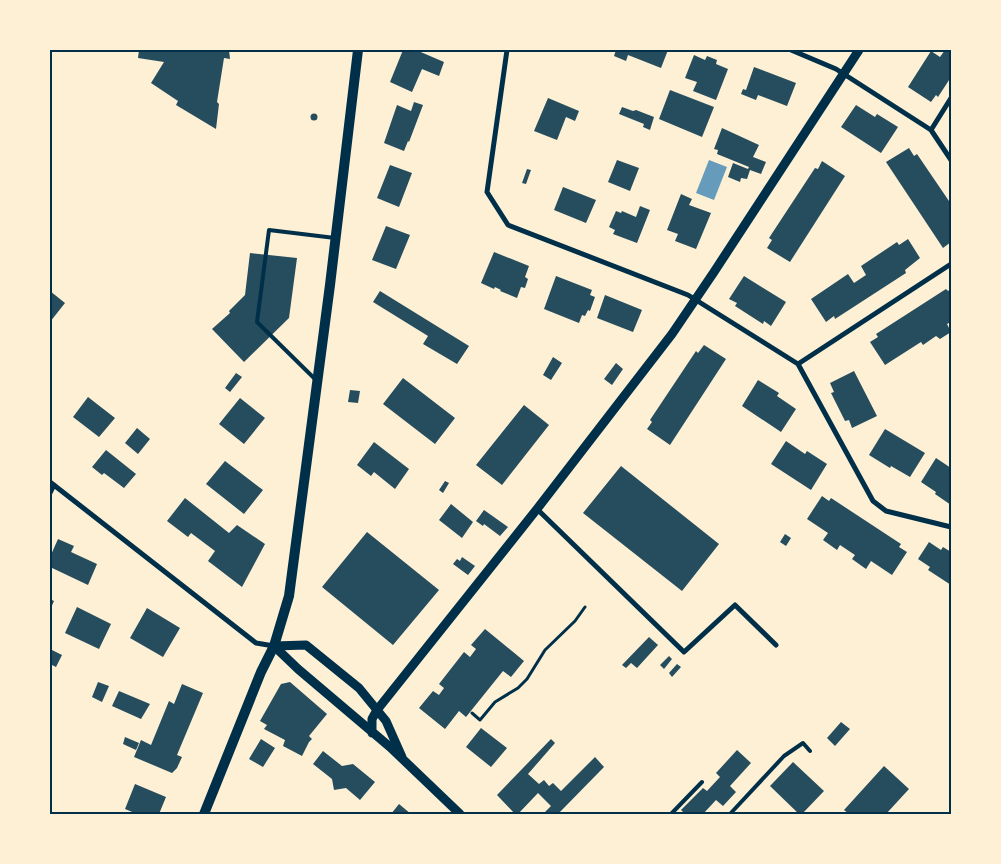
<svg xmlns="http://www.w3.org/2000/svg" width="1001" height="864" font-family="'Crimson Pro',serif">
<rect width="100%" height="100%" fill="#fdf0d5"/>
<path fill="#669bbc" d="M709 160 727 167 714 200 696 193Z"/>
<path fill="#264d5e" d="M139 50H229L230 59 224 58 217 102 219 104 216 129 176 105 178 101 151 83 164 62 138 58Z
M403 50H416L444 62 439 76 422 69 412 92 390 82Z
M616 50H668L661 68 628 55 626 61 614 56Z
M945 50H951V77L938 97 936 95 931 102 908 87 931 51 940 57Z
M694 55 705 60 707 56 717 60 716 64 728 69 716 100 693 91 697 82 685 78Z
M754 67 796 83 787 106 758 95 756 100 741 94 743 89 746 90Z
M670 90 714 107 702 137 659 119Z
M548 98 579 111 575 121 566 117 557 140 534 131Z
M414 102 423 105 409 142 408 141 404 151 384 143 397 105 411 111Z
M856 105 875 117 877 114 898 127 881 153 841 127Z
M622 107 633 111 636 110 654 117 650 130 643 127 644 124 619 114Z
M310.5 117a3.5 3.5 0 1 1 7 0a3.5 3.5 0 1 1-7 0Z
M722 128 759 145 753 157 766 162 761 174 750 170 747 179 741 178 740 182 728 177 733 163 748 169 749 167 717 154 718 150 714 149Z
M909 148 914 156 917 154 951 204V242L943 248 886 162Z
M617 160 639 168 630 191 608 182Z
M822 161 845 176 790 262 767 248 772 240 769 238 815 168 818 169Z
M390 165 412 173 399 207 377 198Z
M527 169 531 170 526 184 522 183Z
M563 187 596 200 586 223 554 210Z
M681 194 692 199 689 205 711 213 696 249 675 241 678 234 667 230Z
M640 206 650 210 637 243 613 234 615 230 609 227 616 211 621 213 622 211 636 217Z
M386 226 410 235 396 269 372 260Z
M908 239 920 258 905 270 906 273 835 319 834 316 826 322 811 299 848 274 854 283 866 275 861 266 897 242 899 245Z
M494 252 529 266 525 277 528 279 525 288 521 287 517 298 500 291 501 290 495 287 494 289 481 283Z
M250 253 297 258 289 318 244 362 212 329 230 313 229 311 245 295Z
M556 276 592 290 590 295 595 297 590 311 588 310 585 316 582 315 579 323 544 309Z
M744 276 786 302 771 326 764 321 763 324 735 306 737 303 729 299Z
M946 289 948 291 951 289V322L947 324 951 332 940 339 936 336 923 345 921 342 885 365 870 342 878 337 876 334Z
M50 291 65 303 50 322Z
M380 291 469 346 457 364 423 344 428 336 373 302Z
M605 295 642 310 633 332 597 318Z
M704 345 726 359 670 445 647 429 652 422 650 420 696 351 698 353Z
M553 357 562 363 551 380 543 375Z
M616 363 623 369 612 385 604 379Z
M854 371 877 416 852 428 849 420 845 421 831 393 834 392 830 383Z
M236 373 242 377 230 392 225 388Z
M403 378 455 418 435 444 383 404Z
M758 380 779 393 777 396 796 409 781 432 742 406Z
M350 390 360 391 358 403 348 402Z
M88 397 115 418 99 437 73 417Z
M240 398 265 418 244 444 219 424Z
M524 405 549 425 502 485 476 465Z
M137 428 150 439 138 454 125 443Z
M885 429 925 453 910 477 891 466 890 468 869 455Z
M786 441 805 454 807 451 827 464 811 490 771 464Z
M374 442 409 469 395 489 374 472 371 476 357 465Z
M106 450 136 474 124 488 104 473 102 475 92 467Z
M936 458 951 468V505L935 494 936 492 921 482Z
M225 461 263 490 244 514 206 484Z
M621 466 719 544 682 591 583 513Z
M445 481 449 483 443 493 439 490Z
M822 496 829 501 831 498 901 544 899 547 907 552 892 575 871 561 866 569 852 559 855 555 840 545 837 550 823 540 828 533 807 519Z
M185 498 229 533 237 525 265 544 242 587 208 561 215 551 191 533 188 537 167 521Z
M451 504 473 522 462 538 439 520Z
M484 510 508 527 500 536 484 524 483 526 476 521Z
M367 532 439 590 393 645 322 587Z
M785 534 791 538 786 546 780 542Z
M58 539 74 546 71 552 97 564 88 585 50 567V557Z
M929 542 941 550 943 547 951 552V585L928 570 930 567 918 559Z
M462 557 475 566 468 575 453 564 457 559 460 561Z
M50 599 54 601 50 610Z
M77 607 111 624 99 649 65 633Z
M147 608 180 628 163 657 130 638Z
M485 629 524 661 511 677 503 671 466 717 459 711 445 729 419 708 433 691 439 695 444 688 439 684 464 652 470 657 476 649 471 645Z
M649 637 658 645 637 668 631 663 626 668 622 665Z
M50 649 62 655 56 667 50 664Z
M669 656 672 659 664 669 660 665Z
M677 664 681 667 672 677 669 673Z
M98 682 109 686 102 702 92 697Z
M290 682 327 714 309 736 312 739 309 742 302 756 283 746 285 740 264 729 267 725 260 721 281 684Z
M182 684 203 693 177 755 182 757 177 768 172 773 134 757 141 740 151 745 169 701 174 704Z
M119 691 150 704 141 719 112 706Z
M841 722 850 729 835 746 827 738Z
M481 728 507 748 491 767 466 747Z
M125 737 139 743 136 750 123 744Z
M261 739 275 748 263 767 249 759Z
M551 739 555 743 528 774 539 784 544 780 549 786 553 783 561 791 595 757 604 767 558 814H543L551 806 538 793 518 814H515L497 795Z
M737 750 751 763 730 786 736 792 723 806 716 800 703 814H685L681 810 703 788 707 791 720 777 716 773Z
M323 751 342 766 353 764 375 782 360 800 346 788 334 790 332 779 313 764Z
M793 762 824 791 802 814H799L770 786Z
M884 766 909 789 886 814H849L844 810Z
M135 784 166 797 159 814H137L125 809Z
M399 804 411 814H391Z"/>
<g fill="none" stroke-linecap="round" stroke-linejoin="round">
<path stroke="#003049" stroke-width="3" d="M472 713 480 720 495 702 518 688 527 679 545 650 575 621 585 607"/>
<path stroke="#003049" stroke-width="4" d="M316 380 257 322 269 230 335 238
M671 814 702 782
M730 814 784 756 803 743 810 751"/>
<path stroke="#003049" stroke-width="5" d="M507 50 487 192 508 225 688 295 798 364 873 501 886 511 951 527
M791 50 836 69 931 130 951 160
M931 130 951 98
M798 364 951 264
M50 482 256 643 274 646
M50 493 54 485
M537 509 684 652 735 605 776 645"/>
<path stroke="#003049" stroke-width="9" d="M274 646 298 669 390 747 460 814
M274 646 306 645 359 688 386 721 402 757
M372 733V719L377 710 537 509 672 334 714 272 859 50"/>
<path stroke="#003049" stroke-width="10" d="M204 814 261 672 274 646 289 596 330 285 358 50"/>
</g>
<rect width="1001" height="864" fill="none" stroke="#fdf0d5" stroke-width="102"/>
<rect x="51" y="51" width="899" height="762" fill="none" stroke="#003049" stroke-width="2"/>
</svg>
